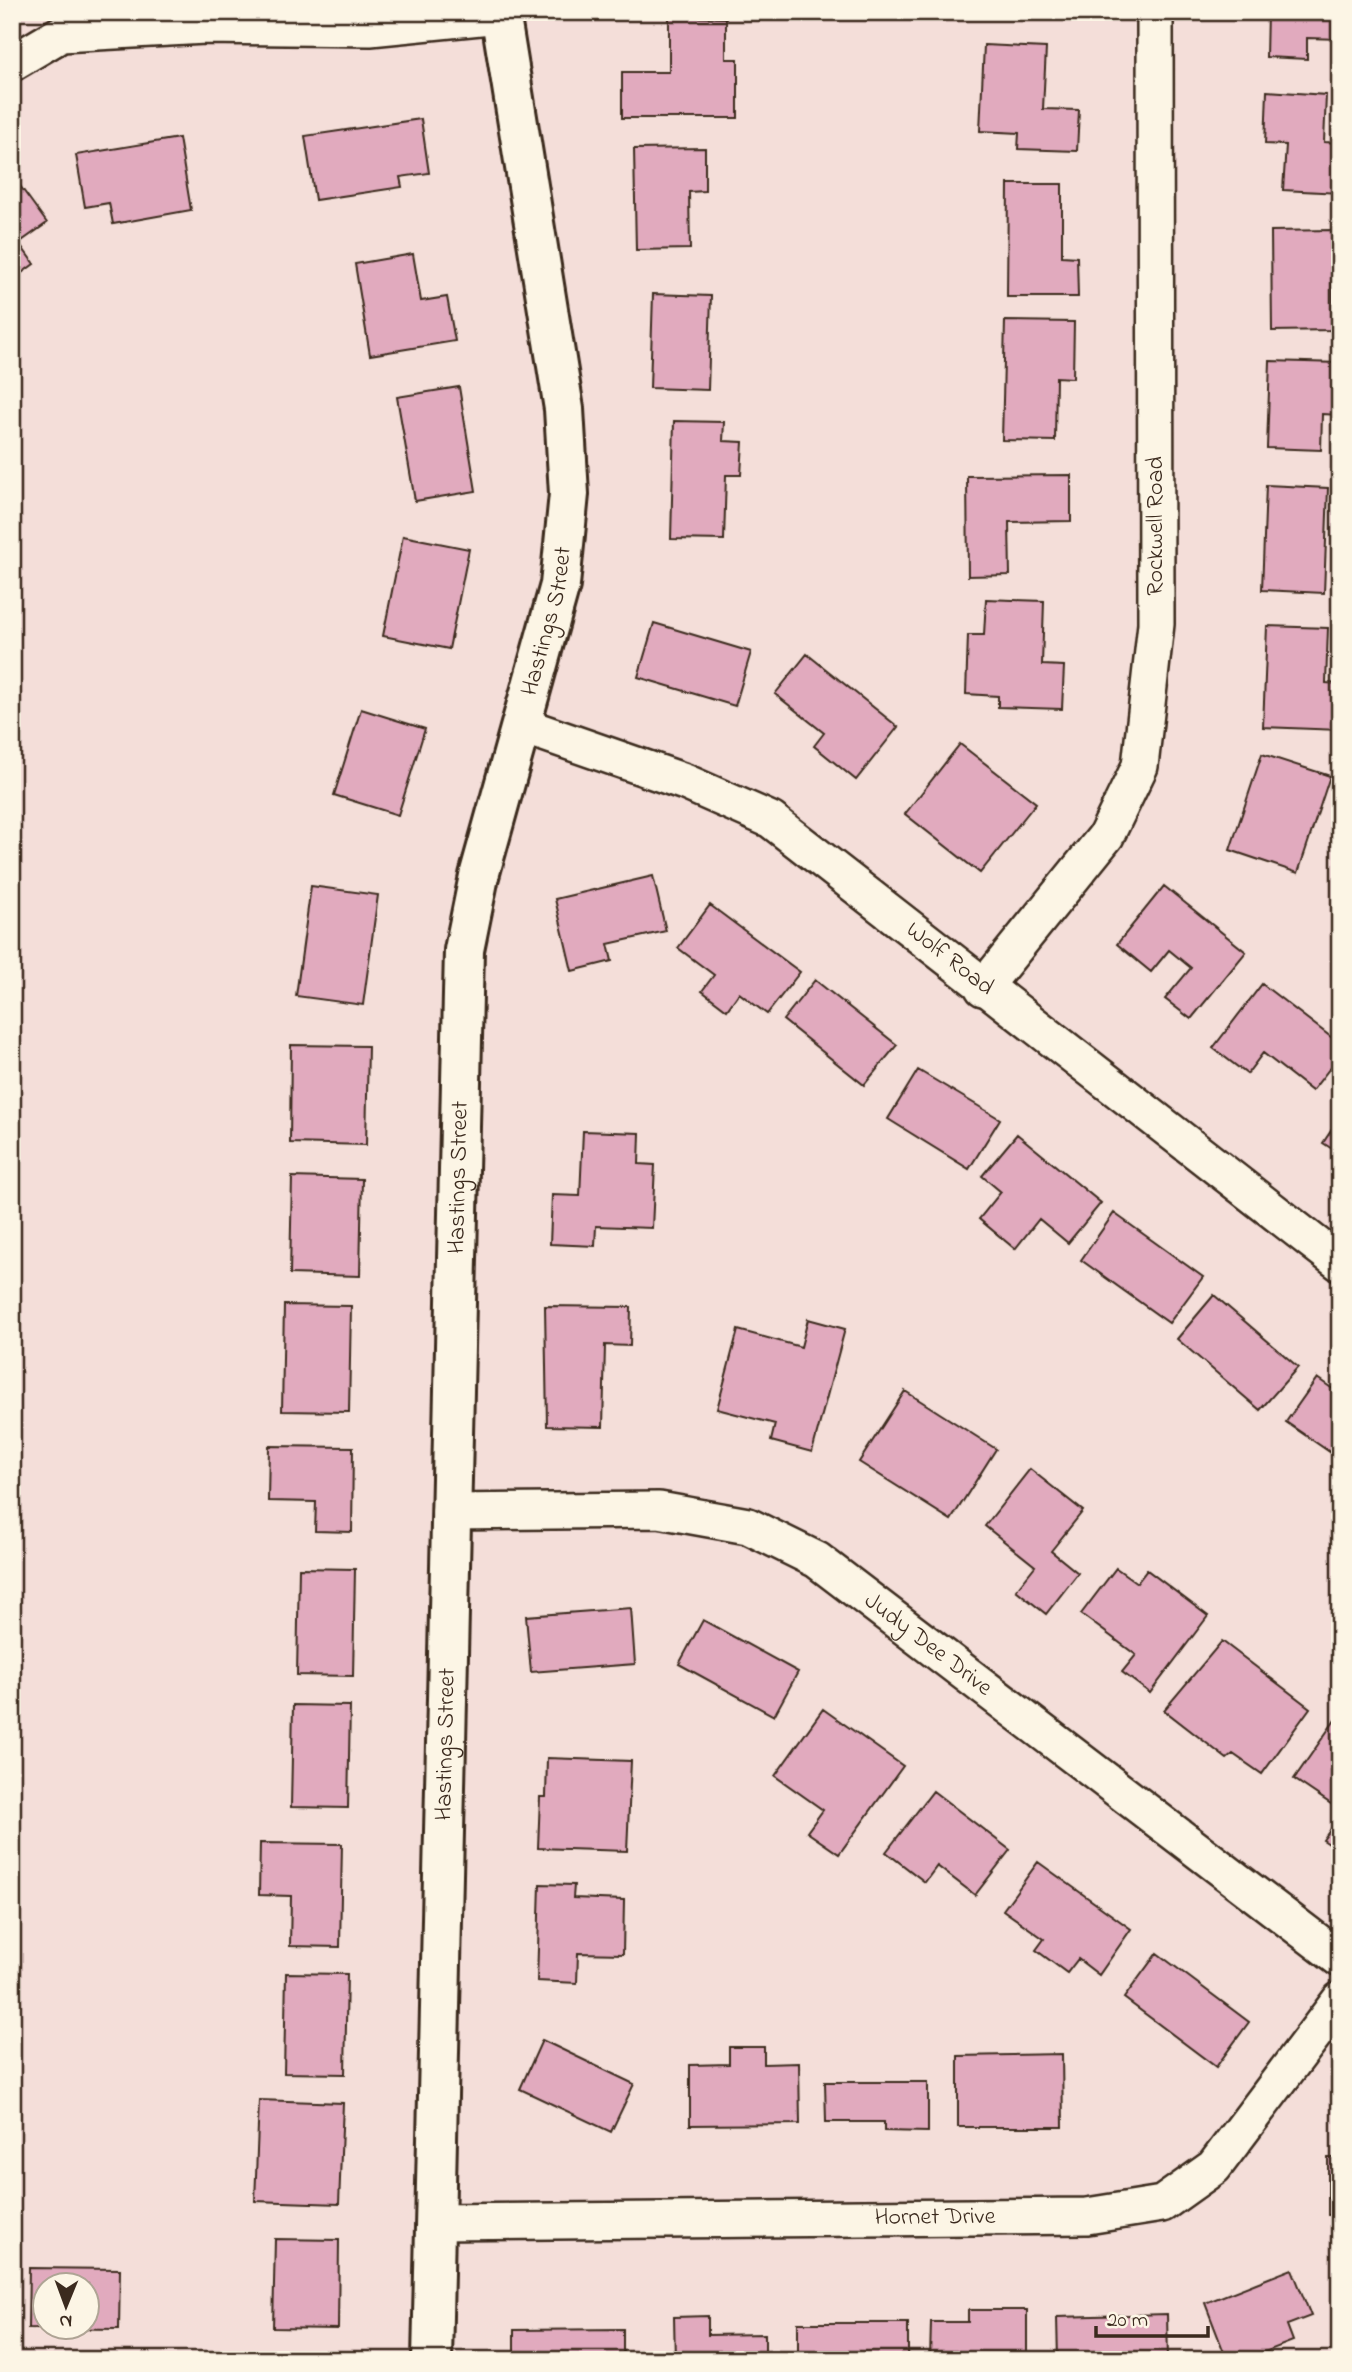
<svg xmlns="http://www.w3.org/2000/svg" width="1352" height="2372" font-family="'Indie Flower',sans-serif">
<rect width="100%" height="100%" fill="#f4ded9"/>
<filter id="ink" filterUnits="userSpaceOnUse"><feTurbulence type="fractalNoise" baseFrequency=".0143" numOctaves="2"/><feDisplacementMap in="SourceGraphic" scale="14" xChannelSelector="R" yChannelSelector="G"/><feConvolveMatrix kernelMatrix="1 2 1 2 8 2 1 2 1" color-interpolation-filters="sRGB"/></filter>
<g filter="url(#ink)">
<path fill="#e1aabe" stroke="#3b2a1e" stroke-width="2" fill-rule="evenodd" d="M1267 12H1340V39L1307 38V59L1266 57Z
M669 17 726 18V59H738V118H622V72H669Z
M984 45 1046 48 1043 109 1079 110 1077 151 1018 149 1019 133 980 131Z
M1267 91 1326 95 1324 142 1340 143V193L1283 190 1286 145 1265 144Z
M421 119 429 173 400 177 402 187 315 200 305 136Z
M179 138 191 210 113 224 109 203 85 207 76 155Z
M705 148V191L689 192 690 249 636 250 634 149Z
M15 179 47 223 19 243 34 264 12 280V181Z
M1008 184H1062V256L1077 257 1078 297H1007Z
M1332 230 1333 330 1272 331 1271 231Z
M413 254 421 301 447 297 455 341 370 355 355 264Z
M653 294 711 296 708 390 650 388Z
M1005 321 1074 322 1073 378 1056 377 1055 441 1002 440Z
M1270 361 1340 363V415L1322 414 1321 450 1267 448Z
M459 387 476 491 415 501 397 397Z
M674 421 724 422 723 441 743 442 741 475H726L724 540 671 539Z
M1071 475V521L1009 522 1010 575 968 576 967 476Z
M1266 485 1328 488 1324 593 1262 590Z
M403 536 469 549 449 649 383 636Z
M986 599 1044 601 1042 665 1064 666 1062 709 998 707V696L966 694 968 635H984Z
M654 623 751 652 735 706 638 677Z
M1267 626 1328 628 1326 683 1340 684V730L1263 727Z
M807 654 898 727 856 780 814 746 824 733 775 694Z
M361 709 425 729 398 815 334 795Z
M960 744 1036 803 980 873 905 814Z
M1262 754 1330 776 1298 873 1230 850Z
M653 876 666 931 608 944 612 961 572 971 555 899Z
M311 886 378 895 363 1005 296 996Z
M1164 886 1246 952 1191 1019 1165 999 1191 968 1169 950 1151 972 1117 944Z
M710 905 800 972 767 1014 739 993 727 1010 702 991 714 975 678 948Z
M815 980 897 1045 864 1085 783 1020Z
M1262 984 1340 1044V1055L1312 1091 1263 1053 1247 1074 1213 1048Z
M291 1045 368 1046 366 1145 290 1143Z
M918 1070 1000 1119 969 1169 888 1119Z
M1340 1117V1154L1323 1143Z
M583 1131 640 1133 639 1164 655 1165 652 1228 596 1226 595 1246 550 1244 552 1195 580 1196Z
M1017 1134 1101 1203 1068 1243 1039 1219 1015 1249 979 1219 1001 1192 982 1176Z
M292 1177 362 1179 360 1276 290 1274Z
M1114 1213 1203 1277 1169 1323 1081 1260Z
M1214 1295 1298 1367 1260 1410 1177 1339Z
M284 1305 351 1306 349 1412 282 1411Z
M545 1306 631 1307 630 1346 605 1345 603 1427 547 1426Z
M808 1319 845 1329 812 1452 771 1441 775 1424 717 1409 738 1330 801 1347Z
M1317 1378 1340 1394V1459L1286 1422Z
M905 1391 996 1449 951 1520 859 1462Z
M269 1446 353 1447 352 1532 315 1531 316 1502 268 1501Z
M1030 1469 1083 1511 1051 1551 1078 1573 1046 1614 1016 1590 1035 1566 985 1526Z
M299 1568 355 1569 353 1676 297 1675Z
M1116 1568 1137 1583 1147 1570 1208 1616 1150 1693 1122 1672 1136 1655 1081 1614Z
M631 1608 635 1664 531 1672 526 1616Z
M703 1620 798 1672 774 1716 679 1664Z
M1222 1641 1310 1708 1262 1774 1233 1754 1227 1759 1164 1710Z
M293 1705 350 1706 348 1808 291 1807Z
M823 1709 903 1766 839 1854 807 1832 823 1810 775 1776Z
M1335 1720 1340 1723V1810L1294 1779Z
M547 1758 631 1761 627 1851 538 1848 540 1797H546Z
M933 1791 1010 1850 975 1895 937 1866 925 1882 886 1852Z
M1340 1816V1851L1323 1840Z
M260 1843 342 1844 340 1947 290 1946 291 1896 259 1895Z
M1038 1862 1131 1929 1099 1975 1078 1959 1067 1973 1036 1950 1044 1939 1003 1910Z
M540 1884 574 1885 573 1898 624 1900 623 1954 578 1953 577 1983 537 1981Z
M1157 1953 1249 2022 1216 2067 1124 1998Z
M286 1973 347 1974 345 2074 284 2073Z
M542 2040 634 2084 611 2132 520 2089Z
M729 2047H764V2064L799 2063 800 2124 690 2125V2065L729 2064Z
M1062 2054 1063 2127H958V2056Z
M825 2082H928V2132L884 2131V2122H826Z
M259 2100 343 2103 339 2204 255 2201Z
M1328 2158H1340V2215H1328Z
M275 2239 339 2240 338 2329 273 2328Z
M29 2268 120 2269 119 2329 28 2328ZM46 2284H88V2326H46Z
M1292 2269 1311 2316 1287 2325 1293 2341 1244 2360H1227L1205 2303Z
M968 2310H1027V2360H930L931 2322H968Z
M1167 2314 1168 2360H1058L1057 2317Z
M708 2316V2335L765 2334V2360H675L674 2317Z
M798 2323H908V2360H798Z
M623 2329V2360H514V2330Z"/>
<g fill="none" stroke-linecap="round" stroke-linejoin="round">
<defs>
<g id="street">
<path d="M12 63 61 34 205 26 370 28 500 15"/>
<path id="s1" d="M521 725 685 782 771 820 1340 1263"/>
<path d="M983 988 1106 836 1140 766 1156 624 1155 12"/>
<path id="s2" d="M450 1512 659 1510 748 1526 817 1560 1340 1959"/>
<path id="s3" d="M435 2222 1087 2216 1162 2204 1214 2167 1340 2000"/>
</g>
<g id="secondary">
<path id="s4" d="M432 2360 464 950 479 876 560 585 569 494 564 409 500 12"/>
</g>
</defs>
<use href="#street" stroke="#3b2a1e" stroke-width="40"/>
<use href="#secondary" stroke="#3b2a1e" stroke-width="44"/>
<use href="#street" stroke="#fcf5e5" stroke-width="35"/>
<use href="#secondary" stroke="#fcf5e5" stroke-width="38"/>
</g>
</g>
<g text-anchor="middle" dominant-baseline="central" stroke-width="5" stroke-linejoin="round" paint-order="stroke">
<g font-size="24" fill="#3b2a1e" stroke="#fcf5e5">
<text transform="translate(1156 526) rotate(-90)">Rockwell Road</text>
<text stroke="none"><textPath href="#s4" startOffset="1750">Hastings Street</textPath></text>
<text stroke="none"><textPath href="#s1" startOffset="494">Wolf Road</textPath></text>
<text stroke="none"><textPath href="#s4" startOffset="1183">Hastings Street</textPath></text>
<text stroke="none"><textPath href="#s2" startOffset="516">Judy Dee Drive</textPath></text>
<text stroke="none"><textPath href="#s4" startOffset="616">Hastings Street</textPath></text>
<text stroke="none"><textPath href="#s3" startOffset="500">Hornet Drive</textPath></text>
</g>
</g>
<rect width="1352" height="2372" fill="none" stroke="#fcf5e5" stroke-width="42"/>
<rect x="21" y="21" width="1310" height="2330" fill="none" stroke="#3b2a1e" stroke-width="2.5" filter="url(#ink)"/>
<g transform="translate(66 2306) rotate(181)"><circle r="33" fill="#fcf5e5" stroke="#afa495" stroke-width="2"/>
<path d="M0-5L12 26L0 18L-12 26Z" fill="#3b2a1e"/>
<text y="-10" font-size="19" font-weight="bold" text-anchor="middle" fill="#3b2a1e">N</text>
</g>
<path d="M1096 2326v10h112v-10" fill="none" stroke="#3b2a1e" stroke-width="3.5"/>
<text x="1107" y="2326" font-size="21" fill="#3b2a1e" stroke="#fcf5e5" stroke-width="5" paint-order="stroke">20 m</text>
</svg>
